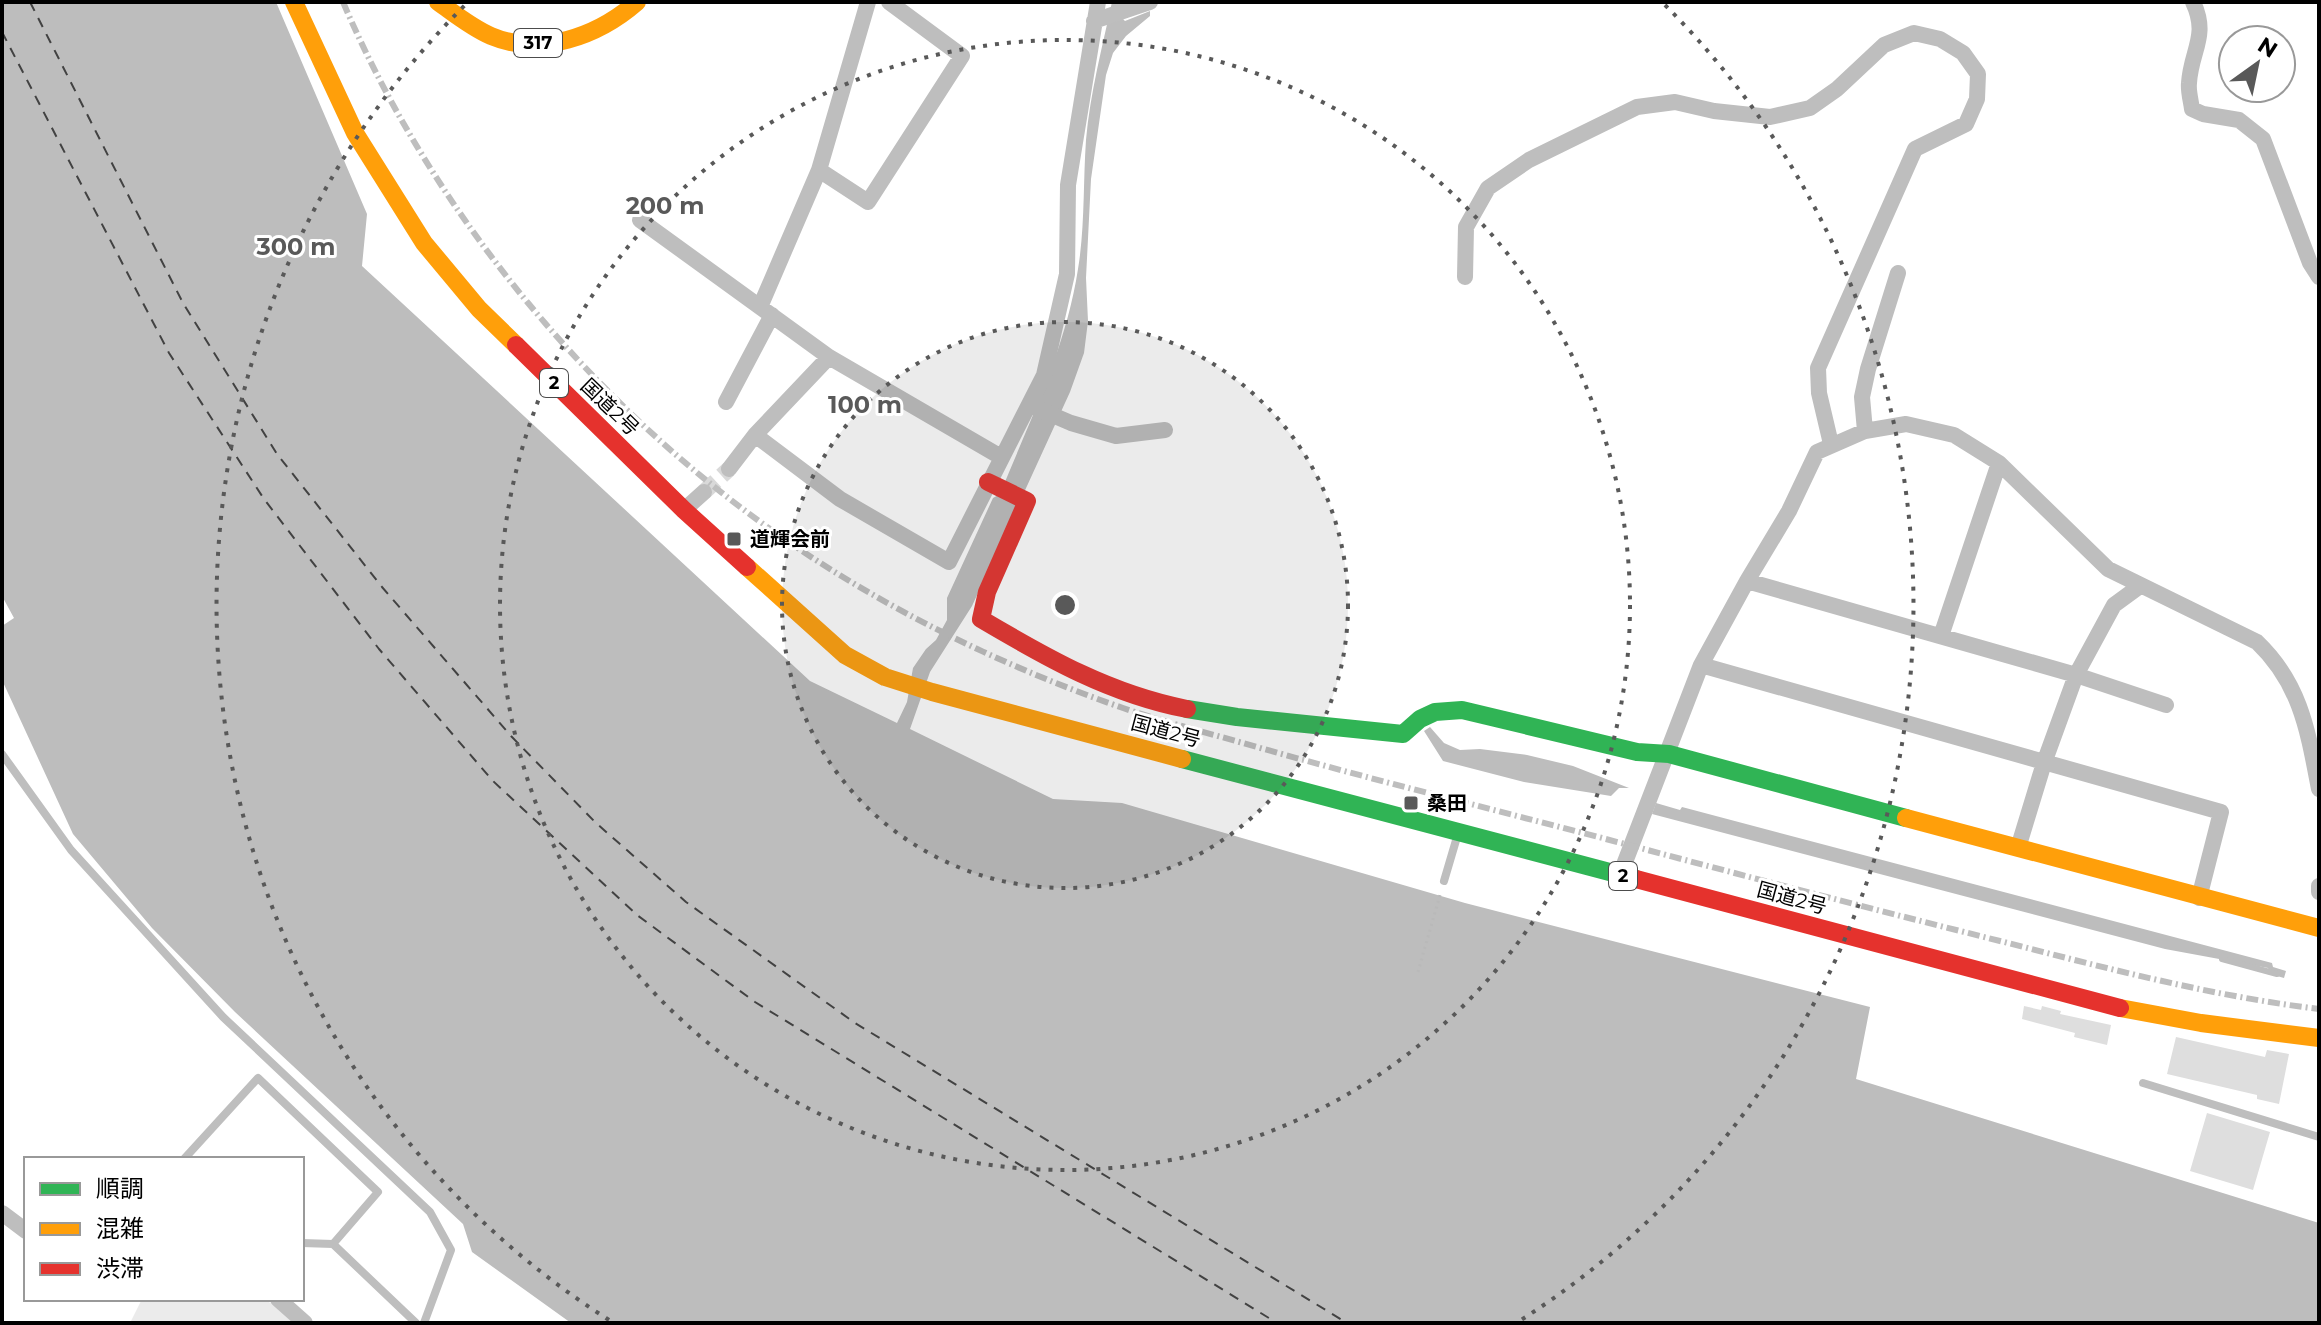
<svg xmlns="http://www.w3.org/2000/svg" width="2321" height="1325" font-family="Montserrat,'Noto Sans JP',sans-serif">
<rect width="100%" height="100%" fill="#fff"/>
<path fill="#ebebeb" d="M142 1299H264L303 1323H130Z"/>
<path fill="#bdbdbd" d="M2 2H276L367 214 362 266 810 681 897 723 907 702 913 668 926 649 936 640 947 620V598L993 498 1000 494C1030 420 1066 348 1078 269 1085 227 1083 183 1086 140 1090 94 1102 48 1112 2H1122V18L1125 21 1150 11V16L1126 36 1113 53 1106 75 1091 179 1086 278 1088 321 1084 353 1070 392 972 606 930 672 910 729 1053 799 1122 803 1465 903 1870 1007 1856 1079 2319 1223V1323H571L472 1252 463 1224 235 1012 152 928 73 834 2 680V626L14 618 2 596Z
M1430 727 1444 743 1460 750 1480 749 1527 755 1573 766 1629 788H1619L1611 796 1524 782 1443 761 1424 731Z
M1656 803 1680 810 1682 807 2272 963 2273 967 2286 971 2284 978 2270 974 2268 968 2165 949 1652 814Z"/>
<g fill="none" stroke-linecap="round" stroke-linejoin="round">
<path stroke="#bdbdbd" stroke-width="6" d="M2222 959 2277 974"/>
<path stroke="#424242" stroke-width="2" stroke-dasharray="10 8" stroke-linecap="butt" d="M30 2 183 303 277 454 382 587 511 736 596 823 686 902 855 1023 1347 1323
M2 32 169 353 264 499 379 649 493 781 637 915 755 1002 1277 1323"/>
</g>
<path fill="#dedede" d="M2024 1006 2041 1010 2042 1006 2061 1011 2060 1014 2111 1025 2107 1045 2074 1037 2075 1033 2022 1019Z
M2176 1037 2265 1057 2267 1050 2289 1054 2279 1104 2257 1099V1095L2167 1074Z
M2207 1113 2270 1132 2253 1190 2190 1171Z"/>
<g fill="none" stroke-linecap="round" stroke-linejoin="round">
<path stroke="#d9d9d9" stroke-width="16" stroke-dasharray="16 8" stroke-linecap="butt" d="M704 492 729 469"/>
<path stroke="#b9b9b9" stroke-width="3" stroke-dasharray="2 4" stroke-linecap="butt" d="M1418 972 1440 895"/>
<path stroke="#bebebe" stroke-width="8" d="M2 754 71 850 223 1017 430 1212 451 1250 424 1323
M1444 881 1457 837
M2143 1083 2319 1137
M184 1159 258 1078 378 1192 333 1244
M302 1243 333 1244 416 1323"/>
<path stroke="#bebebe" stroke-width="16" d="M2193 2C2209 36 2191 50 2189 83 2188 91 2191 101 2192 109L2203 114 2239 120 2263 139 2310 263 2319 277
M1094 21 1150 2
M819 170 868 202 962 56 889 2
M640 220 829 357 1001 457
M1465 277 1466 227 1488 188 1529 160 1637 107 1675 102 1714 111 1770 117 1810 108 1837 89 1884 45 1914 33 1940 39 1963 53 1978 74 1977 99 1966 124 1915 149 1818 368 1819 393 1831 444
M760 307 819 170 868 2
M726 402 772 315
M1029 405 1071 423 1116 436 1165 430
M1865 431 1862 397 1868 369 1898 273
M755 435 840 499 949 562 1044 375 1067 274 1068 185 1098 2
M729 469 755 435 829 357
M684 510 704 492
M1747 581 2076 675 2166 705
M1941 636 1999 463
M1701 665 2221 812 2199 898
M2018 848 2044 763 2076 675 2114 605 2140 586
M1620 875 1701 665 1747 581 1789 511 1817 452 1865 431 1906 424 1954 435 1999 463 2108 569 2257 642C2301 684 2308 732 2319 789
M2319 886V892
M2 1213 26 1231
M278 1299 305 1323"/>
<path stroke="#30b455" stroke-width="18" d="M1187 709 1237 717 1403 734 1420 719 1435 712 1462 710 1637 752 1669 754 1906 818
M1182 759 1636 879"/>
<path stroke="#ff9f0a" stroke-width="18" d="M294 2 355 133 424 243 479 309 516 345
M438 2C455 14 472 28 491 36 541 57 598 36 637 2
M747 567 845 655 885 677 932 692 1182 759
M1906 818 2319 928
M2120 1008 2201 1023 2319 1038"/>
<path stroke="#e5322d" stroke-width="18" d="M516 345 684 510 747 567
M988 482 1027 501 987 592 981 619C1047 658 1110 694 1187 709
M1636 879 2120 1008"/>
<path stroke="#bebebe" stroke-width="6" stroke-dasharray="12 4 2 4" stroke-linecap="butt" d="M343 2C433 213 592 405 780 536 885 609 1002 666 1123 708 1167 723 1212 734 1257 747 1384 783 1512 814 1640 848 1760 880 1880 911 2000 941 2106 968 2211 996 2319 1009"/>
</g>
<circle cx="1065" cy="605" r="283" fill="#595959" fill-opacity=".12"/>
<g fill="none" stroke="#595959" stroke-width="4" stroke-dasharray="4 8">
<circle cx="1065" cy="605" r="283"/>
<circle cx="1065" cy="605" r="565"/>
<path d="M609 1320A848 848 0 0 1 465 5M1665 5A848 848 0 0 1 1521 1320"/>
</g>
<g fill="#595959" stroke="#fff" stroke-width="3">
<rect x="726" y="531" width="16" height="16" rx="4"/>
<rect x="1403" y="795" width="16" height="16" rx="4"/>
</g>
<g text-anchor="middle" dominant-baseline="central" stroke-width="6" stroke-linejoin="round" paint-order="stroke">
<g fill="#fff" stroke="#4c4c4c" stroke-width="2">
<rect x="514" y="29" width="48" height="28" rx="6"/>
<rect x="540" y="369" width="28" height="28" rx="6"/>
<rect x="1609" y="862" width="28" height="28" rx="6"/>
</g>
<g font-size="18" font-weight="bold" fill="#000">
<text x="538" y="43">317</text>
<text x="554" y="383">2</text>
<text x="1623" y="876">2</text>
</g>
<g font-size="20" fill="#000" stroke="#fff">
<text transform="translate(610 407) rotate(44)">国道2号</text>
<text transform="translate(1166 731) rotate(15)">国道2号</text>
<text transform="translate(1792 898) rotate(15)">国道2号</text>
</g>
<g font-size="20" font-weight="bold" fill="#000" stroke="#fff" text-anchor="start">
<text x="750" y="539">道輝会前</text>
<text x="1427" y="803">桑田</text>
</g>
</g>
<circle cx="1065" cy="605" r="12" fill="#595959" stroke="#fff" stroke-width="4"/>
<g font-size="24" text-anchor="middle" font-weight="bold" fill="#595959" stroke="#fff" stroke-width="6" stroke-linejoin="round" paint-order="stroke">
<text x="665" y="214">200 m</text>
<text x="296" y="255">300 m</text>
<text x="865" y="413">100 m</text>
</g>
<rect width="2321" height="1325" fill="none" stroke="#000000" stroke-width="8"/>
<rect x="24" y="1157" width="280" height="144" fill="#ffffff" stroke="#999999" stroke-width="2"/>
<rect x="40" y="1183" width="40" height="12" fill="#30b455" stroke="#999999" stroke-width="2"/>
<text x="96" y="1197" font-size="24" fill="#000000">順調</text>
<rect x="40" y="1223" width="40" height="12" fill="#ff9f0a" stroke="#999999" stroke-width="2"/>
<text x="96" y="1237" font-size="24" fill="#000000">混雑</text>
<rect x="40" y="1263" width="40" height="12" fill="#e5322d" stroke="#999999" stroke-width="2"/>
<text x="96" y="1277" font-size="24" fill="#000000">渋滞</text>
<g transform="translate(2257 64) rotate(33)"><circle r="38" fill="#ffffff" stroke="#999999" stroke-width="2"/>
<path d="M0-6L14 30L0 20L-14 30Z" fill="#595959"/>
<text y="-12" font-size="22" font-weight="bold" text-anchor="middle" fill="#000000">N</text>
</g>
</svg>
